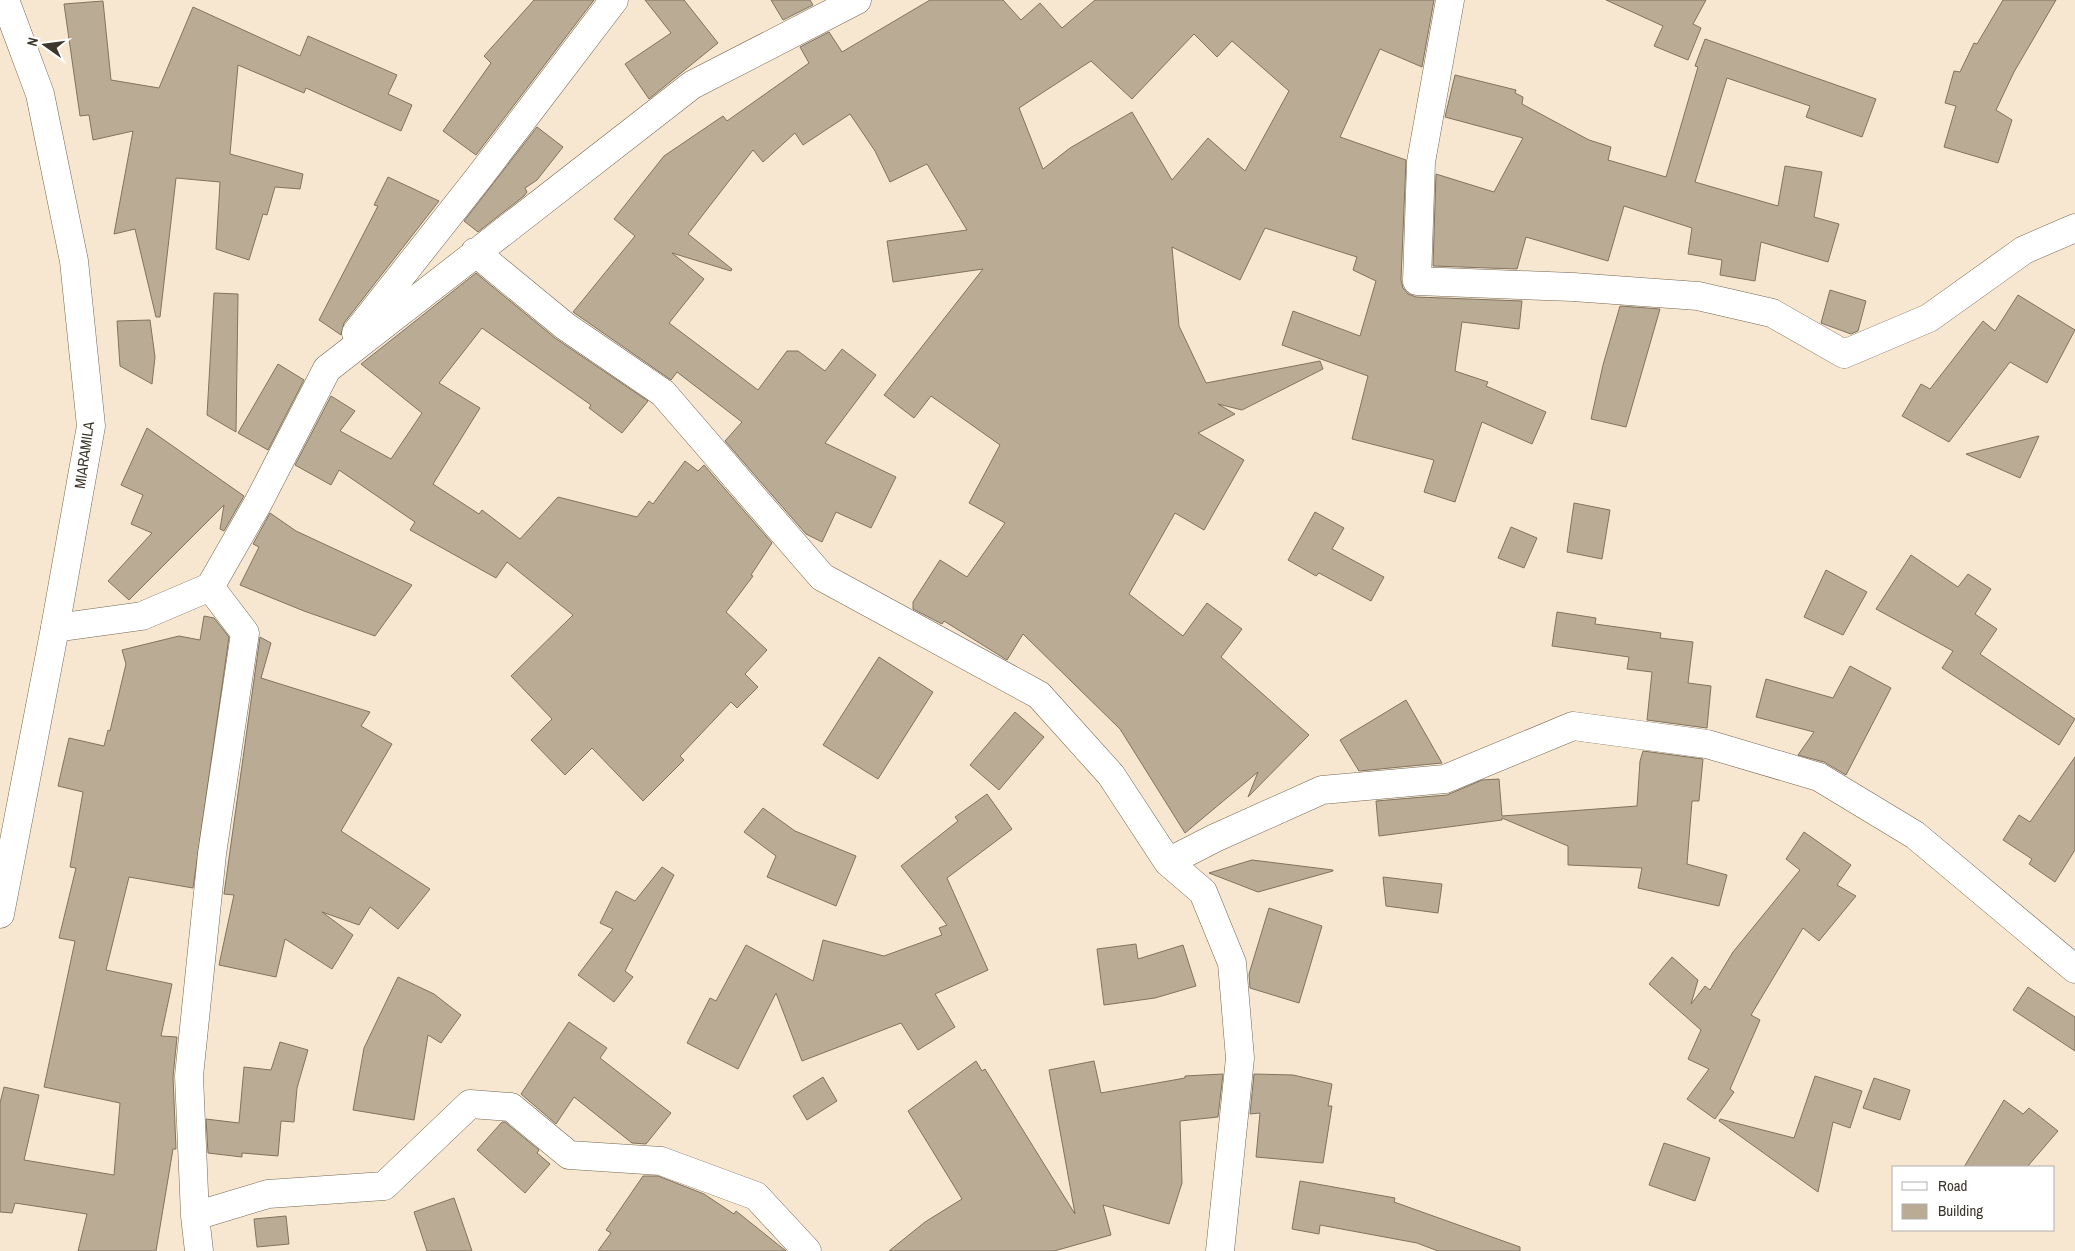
<svg xmlns="http://www.w3.org/2000/svg" width="2075" height="1251" font-family="'Archivo Narrow',sans-serif">
<rect width="100%" height="100%" fill="#f7e7d0"/>
<path fill="#baab95" stroke="#81735f" fill-rule="evenodd" d="M534 0H594L476 155 443 131 491 63 484 56Z
M645 0H684L718 43 649 99 625 64 671 33Z
M771 0H810L813 5 783 20Z
M930 0H1003L1021 20 1040 3 1062 28 1095 0H1434L1422 67 1380 49 1340 137 1406 160 1401 280 1403 288 1408 294 1416 297 1522 301 1519 329 1462 322 1455 371 1488 382 1486 386 1546 412 1532 444 1482 422 1455 502 1424 492 1434 460 1352 439 1368 376 1282 345 1293 311 1360 336 1376 281 1353 270 1357 257 1265 228 1240 280 1172 247 1179 326 1206 383 1320 361 1323 369 1242 410 1218 404 1235 414 1198 433 1244 460 1204 530 1175 513 1129 594 1183 636 1207 603 1242 629 1221 657 1309 735 1248 797 1258 772 1185 833 1120 729 1023 634 1007 660 944 621 942 624 913 609V602L940 560 967 577 1005 523 969 503 1000 445 931 396 914 418 884 395 983 269 893 282 887 241 967 230 927 164 890 182 875 151 850 114 803 145 795 133 763 162 753 150 688 234 732 269 731 271 672 253 704 279 669 323 758 390 787 351H798L825 371 842 349 876 375 825 443 896 477 871 528 836 512 822 542 806 534 725 441 742 422 677 372 671 380 573 312 635 236 614 219 664 156 723 116 727 121 809 63 800 47 829 32 842 52ZM1194 34 1217 57 1232 41 1289 91 1245 171 1208 138 1172 180 1132 112 1070 148 1043 169 1019 108 1091 61 1132 99Z
M1606 0H1706L1693 24 1701 28 1688 60 1654 46 1663 26Z
M2003 0H2056L2014 72 1996 110 2012 120 1998 163 1944 147 1956 106 1945 103 1954 71 1960 72 1974 43 1977 44Z
M103 1 111 80 159 88 193 7 300 56 308 36 397 75 388 94 412 105 401 131 306 88 304 93 238 65 230 154 303 174 300 189 275 187 267 215 263 214 249 260 216 249 220 182 176 178 160 317H156L135 229 114 234 133 131 93 140 89 115 80 116 64 4Z
M1705 39 1876 99 1862 137 1806 117 1810 106 1727 78 1695 182 1778 206 1785 166 1822 172 1814 217 1839 224 1828 262 1761 242 1755 281 1720 275 1722 260 1688 254 1692 228 1624 206 1608 261 1526 237 1517 269 1433 266 1436 174 1494 192 1523 138 1445 117 1455 75 1516 90 1515 93 1523 97 1522 104 1589 140 1611 147 1608 160 1666 177 1698 67 1695 66Z
M537 127 563 147 537 180 525 188 527 192 524 196 478 232 464 221Z
M388 177 439 201 344 323 341 335 319 320 378 206 374 205Z
M476 273 555 338 648 401 622 433 589 408 591 405 482 328 439 383 480 408 433 484 479 514 482 510 520 539 558 497 637 517 649 501 653 504 685 461 698 471 704 465 772 543 751 575 753 576 726 612 767 650 745 674 758 687 737 708 731 702 680 756 684 760 643 801 592 748 565 775 531 740 552 719 511 676 573 615 507 562 496 578 410 530 415 522 339 470 331 485 295 465 331 396 355 411 340 431 391 459 422 413 361 364Z
M1830 290 1866 301 1858 331 1851 334 1821 323Z
M214 293 238 294 236 432 207 415Z
M2018 295 2075 330 2047 383 2010 362 1949 442 1902 416 1921 384 1930 389 1983 321 1995 331Z
M1620 306 1660 309 1626 427 1591 419 1603 365Z
M150 320 155 357 152 384 120 366 117 321Z
M278 364 304 380 268 450 238 433Z
M147 428 244 496 224 531 220 529 224 505 129 600 108 581 152 533 131 524 143 495 121 485Z
M2039 436 2020 478 1966 454Z
M1574 503 1610 510 1602 559 1567 552Z
M1315 512 1344 528 1332 549 1384 577 1371 601 1319 573 1316 576 1288 560Z
M270 513 296 531 412 585 375 636 304 611 240 585 259 547 253 544Z
M1511 527 1537 538 1524 568 1498 558Z
M1911 555 1958 587 1968 574 1991 589 1975 614 1997 629 1980 654 2075 719 2059 745 1942 668 1953 651 1876 609Z
M1826 570 1867 592 1843 635 1804 617Z
M1557 612 1596 618 1595 624 1661 633 1660 638 1693 642 1688 683 1711 686 1707 728 1647 720 1652 672 1627 669 1629 657 1552 646Z
M204 616 214 618 229 637 193 888 129 877 106 970 172 984 161 1036 177 1037 173 1077 176 1149H173L156 1251H78L87 1214 15 1203 12 1213 0 1212V1103L4 1087 39 1095 24 1160 114 1175 120 1103 44 1087 75 941 59 938 76 868 70 867 83 792 58 786 69 738 104 746 108 730 110 731 126 664 122 650 179 636 200 640Z
M260 637 271 643 261 678 370 712 361 726 392 744 341 831 430 889 398 929 370 907 359 925 322 912 353 935 332 969 285 939 276 977 219 965 234 895 224 894Z
M879 657 933 692 878 779 823 745Z
M1850 666 1891 688 1846 775 1824 762 1798 755 1814 732 1756 717 1766 679 1833 698Z
M1406 700 1442 763 1359 771 1340 740Z
M1015 712 1044 737 999 790 970 765Z
M1643 751 1703 759 1699 801H1692L1687 864 1727 875 1719 906 1638 888 1642 868 1568 865V846L1502 818V820L1379 836 1376 801 1447 795 1482 780 1499 779 1502 816 1637 806 1640 761Z
M2075 757V850L2055 882 2029 864 2032 859 2003 840 2019 815 2030 822Z
M987 794 1012 829 947 878 988 970 935 994 955 1027 918 1050 901 1023 802 1061 776 993 738 1069 687 1043 710 998 716 1001 746 945 813 981 823 940 884 956 942 935 939 928 947 925 901 866 958 821 955 817Z
M763 808 795 831 856 856 836 906 767 877 776 856 744 832Z
M1804 832 1851 865 1837 885 1856 896 1819 941 1803 928 1751 1015 1760 1020 1730 1089 1734 1092 1715 1119 1687 1099 1709 1069 1688 1059 1701 1030 1649 984 1672 957 1698 980 1691 1004 1705 986 1710 990 1733 952 1800 870 1786 859Z
M1252 860 1333 870V871L1258 892 1209 873Z
M662 867 674 875 625 971 633 977 614 1002 578 975 613 929 600 923 616 891 635 901Z
M1383 877 1442 884 1438 913 1386 906Z
M1269 908 1322 926 1299 1003 1250 988 1249 974Z
M1136 944 1138 959 1183 945 1196 986 1155 998 1104 1005 1097 949Z
M398 977 434 994 461 1015 441 1043 428 1035 414 1120 353 1110 364 1048Z
M2028 987 2075 1017V1051L2013 1010Z
M569 1022 607 1048 600 1058 671 1113 646 1144 632 1143 574 1097 556 1124 521 1094Z
M280 1042 308 1050 297 1088 294 1122 281 1121 278 1156 242 1153V1157L208 1153 206 1119 239 1123 244 1067 271 1070Z
M976 1061 982 1071 985 1069 1075 1214 1049 1070 1094 1061 1101 1093 1185 1078V1076L1223 1074 1218 1117 1180 1121 1182 1183 1169 1224 1103 1205 1111 1235 1054 1251H889L925 1222 962 1199 908 1111Z
M1254 1074 1293 1075 1332 1084 1328 1106H1332L1323 1163 1256 1157 1260 1113 1250 1114Z
M1815 1076 1862 1091 1850 1128 1833 1122 1818 1192 1719 1121 1720 1119 1794 1138Z
M823 1077 837 1101 807 1120 793 1096Z
M1874 1078 1910 1090 1900 1120 1863 1108Z
M2004 1100 2023 1114 2029 1108 2058 1131 2027 1167H1964Z
M502 1122H505L539 1150 537 1153 550 1164 525 1193 477 1150Z
M1664 1143 1710 1158 1695 1201 1649 1185Z
M643 1176H658L704 1194 734 1214 736 1211 786 1251H598L611 1233 606 1230Z
M1300 1181 1395 1198 1394 1202 1520 1247V1251H1438L1417 1243 1320 1225 1319 1234 1292 1229Z
M454 1198 472 1251H427L414 1212Z
M286 1216 289 1244 257 1247 254 1219Z"/>
<g fill="none" stroke-linecap="round" stroke-linejoin="round">
<defs>
<path id="street" d="M1450 0 1421 162 1417 281 1573 287 1698 296 1772 313 1844 354 1929 318 2024 250 2075 228
M475 252 565 326 663 393 822 577 1039 695 1111 775 1168 862 1203 892 1232 963 1240 1058 1220 1251
M356 333 480 176 614 0
M55 628 142 616 210 587 258 503 327 369 692 85 857 0
M1168 862 1215 838 1322 790 1445 779 1573 726 1707 744 1819 777 1915 835 2075 969
M195 1216 268 1194 384 1186 470 1104 511 1107 569 1155 661 1161 756 1196 807 1251
M199 1251 195 1216 189 1076 212 854 245 633 210 587"/>
<path id="primary" d="M0 914 55 628 91 426 74 261 40 94 5 0"/>
</defs>
<use href="#street" stroke="#746752" stroke-width="29"/>
<use href="#primary" stroke="#746752" stroke-width="29"/>
<use href="#street" stroke="#fff" stroke-width="28"/>
<use href="#primary" stroke="#fff" stroke-width="28"/>
</g>
<g text-anchor="middle" dominant-baseline="central" stroke-width="4" stroke-linejoin="round" paint-order="stroke">
<g font-size="15" fill="#3c362c" stroke="#fff">
<text transform="translate(84 455) rotate(-82)">MIARAMILA</text>
</g>
</g>
<rect x="1892" y="1166" width="162" height="65" fill="#ffffff" stroke="#b1afab"/>
<rect x="1902" y="1182" width="25" height="8" fill="#ffffff" stroke="#b1afab"/>
<text x="1938" y="1191" font-size="15" fill="#3c362c">Road</text>
<rect x="1902" y="1204" width="25" height="15" fill="#baab95" stroke="#b1afab"/>
<text x="1938" y="1216" font-size="15" fill="#3c362c">Building</text>
<g transform="translate(45 45) rotate(284)" stroke="#ffffff" stroke-width="4" paint-order="stroke">
<path d="M0-4L9 19L0 12L-9 19Z" fill="#3c362c"/>
<text y="-8" font-size="14" font-weight="bold" text-anchor="middle" fill="#3c362c">N</text>
</g>
</svg>
